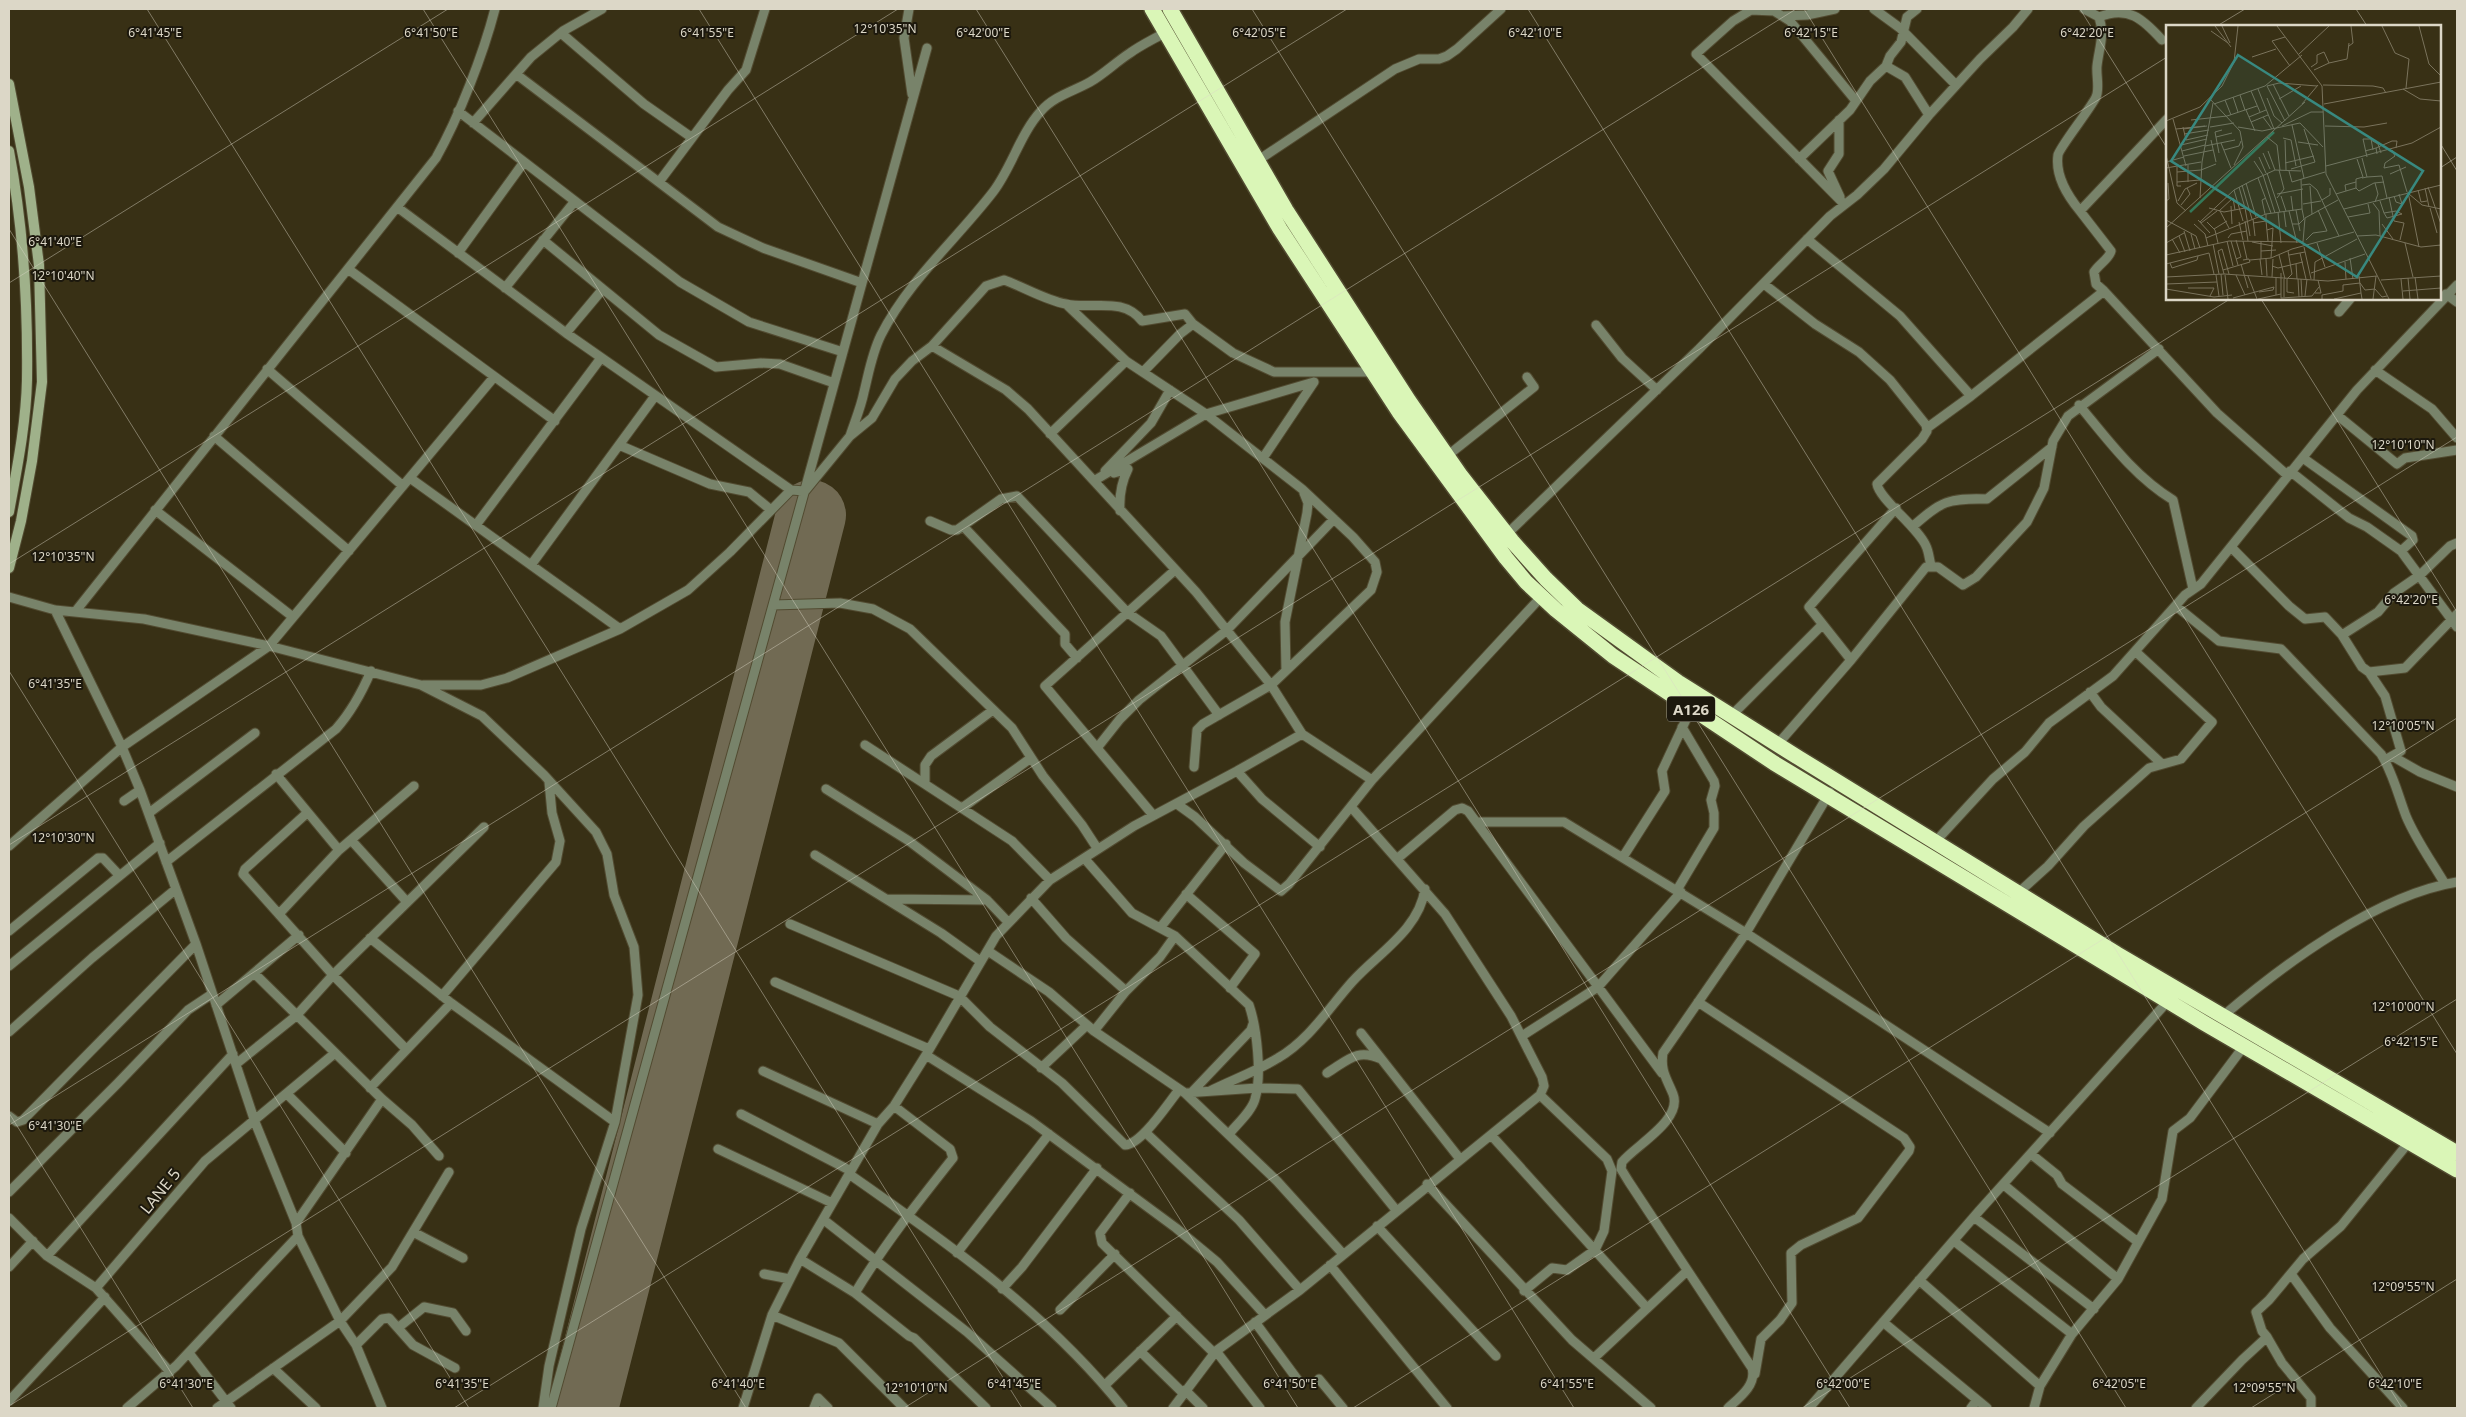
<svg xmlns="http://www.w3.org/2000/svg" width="2466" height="1417" font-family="'Noto Sans',sans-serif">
<rect width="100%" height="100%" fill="#383015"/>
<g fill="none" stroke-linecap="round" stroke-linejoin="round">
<path stroke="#716a53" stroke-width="70" d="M583 1408 811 515"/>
<defs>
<path id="street" d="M909 9 904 38 912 94
M1874 9 1900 28 1956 85
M2084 9 2099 17C2105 35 2099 48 2097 66 2096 75 2100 89 2096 97 2091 108 2059 148 2058 155 2055 176 2067 195 2080 211L2167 119
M1782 16 1807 15 1835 9
M2099 17C2128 5 2143 19 2162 40
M561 33 644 104 691 137
M1886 66 1890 56 1901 42 1907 17 1917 9
M516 74 718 227 763 248 862 283
M458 111 680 282 749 322 843 352
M1839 120V154L1828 171 1840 197
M473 123 531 57 563 31 602 9
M1799 159 1850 110 1870 81 1886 66 1905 77 1929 115
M1257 161 1395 69 1419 59H1439L1447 56 1457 49 1501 9
M659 182 728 90 746 70 765 9
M1844 204 1696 54 1733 21 1751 10 1774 11 1790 21 1856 101
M397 207 566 333 791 490
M2080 211 2111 251C2109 259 2099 264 2094 272L2096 284 2104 291
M1807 239 1900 316 1971 396 1927 428
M543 240 659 335 716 367 761 363 780 364 834 383
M458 253 524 162
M348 269 555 421
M1764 284 1815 324 1859 352 1890 380 1926 425 1927 431 1922 439 1877 484C1879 499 1918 527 1926 546 1929 552 1929 559 1931 565
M505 288 575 201
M2446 294 2457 302
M1066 304 1126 361 1206 414 1243 443 1302 489 1353 537 1375 562 1377 572 1371 590 1271 685 1203 724 1197 730 1194 767
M2339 312 2350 299
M1596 325 1622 358 1657 390
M566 333 602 290
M932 346 1006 390 1028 409 1196 592 1271 685 1302 734 1372 780
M267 369 403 486
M2375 370 2432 409 2457 438
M1143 372 1180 334 1193 324
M1971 396 2104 291 2217 413 2287 475
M2079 405C2108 440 2134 476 2173 500L2193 589
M2337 415 2397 464 2405 458 2457 450
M1050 434 1126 361
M214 436 349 551
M850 436C855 421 861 407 864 392 869 372 872 353 881 335 909 280 956 240 993 192 1012 167 1020 134 1041 111 1054 96 1074 91 1090 82 1104 74 1116 62 1130 53 1141 45 1154 39 1166 32
M619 445 710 484 749 492 771 510
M1447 456 1534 387 1527 377
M1263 458 1314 382
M2303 458 2412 536 2413 540 2401 551
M1105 471 1151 423 1170 390
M2290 471 2349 518 2367 527 2401 551 2457 627
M1114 473 1128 469C1121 483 1119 495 1120 511
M410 478 620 629
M1097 479 1206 414 1314 382
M155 510 293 617
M930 521 951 530H957L1001 499 1017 496 1128 613 1161 636 1219 715
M476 525 601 358
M963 526 1065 634V644L1077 658
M1912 527C1942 501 1947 498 1987 499L2052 447
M1507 534 1699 349 1830 216 1857 195 1884 169 1929 115 1980 59 2013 27 2028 9
M2232 548 2289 606 2305 619 2325 617 2342 635 2378 612 2394 593 2420 575 2450 546 2457 543
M531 565 655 396
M9 597 55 610 144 619 269 646 421 685 482 716 544 775 596 832 607 854 614 895 634 947 638 995 615 1122 581 1229 549 1366 543 1408
M773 605 840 603 873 609 910 629 1012 728 1043 776 1082 825 1097 848
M2176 606 2219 641 2281 649 2381 754C2393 773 2398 795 2406 816 2416 840 2432 862 2445 884
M55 610 122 747 140 790 196 944 255 1122 296 1223 298 1236 340 1321 356 1345 382 1408
M75 612 436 158C459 117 483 55 495 9
M2342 635 2362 667 2369 672 2405 668 2457 614
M1851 660 1926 567H1938L1963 585 1976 577 2027 522 2044 488 2053 441 2068 416 2159 349
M1286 670 1285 622 1307 513 1308 503 1304 493
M2369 672 2385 696 2401 751 2385 760
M423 685H481L507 678 620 629 688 590 730 552 791 490 805 491 850 436 872 418 895 379 912 361 932 346 986 286 1004 280C1024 287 1045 300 1066 304 1092 310 1123 296 1142 321L1185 314 1193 324 1233 353 1274 372H1373
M2090 692 2101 707 2162 764
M1731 716 1822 625
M865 745 1012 841 1050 880
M1777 745 1851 660 1809 607 1896 508
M1097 748 1120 719 1139 700 1227 630 1334 519
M2392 756 2420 772 2457 787
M1237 771 1262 799 1320 847
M276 774 339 850
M925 784V765L931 756 993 710
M826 789 909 841 987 900
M124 801 140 790
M1177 804 1195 817 1244 863 1281 891 1289 884 1372 780 1541 597
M962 808 1031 758
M149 813 255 733
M307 813 245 869 243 874 333 975 406 1049
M1153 815 1045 686 1175 570
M1476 822H1564L1746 933 2050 1133
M352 841 407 902
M1936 841 1993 779 2025 752 2049 723 2113 676 2185 595 2201 584 2357 390 2457 285
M9 846 122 747 269 646 494 377
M815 855 941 933 980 961
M1623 857 1665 791 1662 771 1691 709
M1398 858 1455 810 1462 808 1468 811 1662 1073
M1085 859 1132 913 1175 936 1249 1005C1257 1028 1262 1076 1255 1099 1252 1111 1237 1124 1229 1134
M166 862 336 729C352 711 362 692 371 671
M1677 890 1714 828V813L1711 800 1715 786 1714 781 1682 727
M2018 893 2048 866 2084 826 2149 768 2181 759 2212 722 2136 652
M1186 894 1255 954 1230 988
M1031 898 1066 938 1126 991
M887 899 987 900 1008 922
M279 914 339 850 414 786
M790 924 959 996 990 1027 1062 1083 1125 1145C1142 1144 1168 1103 1179 1090
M1160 928 1226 844
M9 931 98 858H103L119 875
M370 938 451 1003 615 1122
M988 951 1049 992 1094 1031 1185 1093 1277 1181 1343 1254
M9 966 160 843
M254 973 382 1099 412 1125 439 1156
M775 982 929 1049
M442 996 556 862 560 841 552 813 549 782
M1698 1002 1904 1138 1910 1147 1909 1151 1858 1218 1801 1245 1791 1253 1792 1303 1780 1320 1761 1339 1755 1374
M216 1005 299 935
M2223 1016C2284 964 2377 895 2457 882
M1094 1031 1126 991 1160 957 1175 936
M9 1032 92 958 176 889
M1361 1033 1460 1159
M1522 1036 1598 987 1681 892
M926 1055 1031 1121 1176 1228 1217 1262 1265 1315
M236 1064 296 1016 333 975 484 827
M1041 1068 1087 1025
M763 1071 878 1124
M1327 1073C1348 1060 1357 1048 1381 1059
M370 1088 451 1003
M1210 1091C1232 1080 1257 1071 1278 1058 1309 1040 1328 1009 1352 982 1377 954 1419 930 1425 889
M1192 1092 1251 1030 1253 1024
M1185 1093 1257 1088 1298 1089 1396 1210
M287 1094 346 1153
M741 1114 851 1171
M9 1116 17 1122 23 1120 196 944
M1145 1132 1239 1220 1300 1290
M1491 1135 1647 1308
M718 1149 832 1203
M2031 1154 2057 1175 2062 1184 2138 1242
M849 1174C948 1243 1048 1314 1123 1408
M1427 1184 1572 1340 1651 1408
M2004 1185 2118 1279
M9 1192 118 1083 188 1010 212 994
M1130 1193 1100 1233 1102 1243 1214 1353
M1974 1217 2094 1309
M9 1218 47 1256 96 1288 170 1372
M824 1220 967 1332 1052 1408
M296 1223 382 1099
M1377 1226 1496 1356
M413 1232 463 1258
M1954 1241 2072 1334
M957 1253 1049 1134
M47 1256 233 1054
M800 1259 855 1293 909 1336 914 1338 986 1408
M1330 1265 1447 1408
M9 1267 33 1241
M764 1274 790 1279
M2291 1274 2330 1328 2403 1408
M1919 1280 2040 1386
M96 1288 205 1161 335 1053
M1002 1289 1022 1267 1097 1168
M1524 1291 1552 1268 1567 1270 1595 1250 1604 1231 1612 1171 1607 1159 1540 1095
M855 1293C884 1245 918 1202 953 1158L950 1149 894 1106
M1060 1310 1115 1254
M772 1315 839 1343 904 1408
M1255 1322 1300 1383
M1883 1322 1987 1408
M399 1327 424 1307 453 1313 466 1331
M2267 1337 2282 1363 2311 1398V1408
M356 1345 382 1319 389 1318 413 1345 455 1368
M1140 1351 1183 1393
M1216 1351 1260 1408
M189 1353 231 1408
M1594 1358 1687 1271
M273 1368 316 1408
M1319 1379 1343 1408
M1105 1385 1177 1316
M1185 1390 1203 1408
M9 1401 105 1297
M127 1408 176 1366 298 1236
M217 1408 340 1321 392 1267 449 1172
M551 1408 927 48
M743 1408 772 1315 800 1259 878 1124 894 1106 926 1055 996 936 1050 880 1134 826 1237 771 1302 734
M814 1408 818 1398 828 1408
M1173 1408 1216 1351 1300 1290 1540 1095 1544 1086 1542 1077 1511 1016 1445 914 1352 808
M1728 1408C1739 1398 1757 1385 1752 1368L1629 1182 1621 1169 1622 1162C1636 1145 1683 1120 1673 1094 1667 1079 1660 1071 1663 1053L1746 933 1830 792
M1809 1408 1979 1211 2168 1001
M1971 1408 1977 1400
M2034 1408 2040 1386 2072 1334 2118 1279 2162 1199 2173 1131 2190 1118 2244 1046
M2196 1408 2242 1360 2267 1337 2262 1331 2256 1312 2269 1300 2303 1259 2341 1226 2409 1142"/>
<path id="secondary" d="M9 84 29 187 39 265 42 382 32 461 21 521 9 568
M9 151C23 225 28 304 27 380 26 424 17 468 9 512"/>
<path id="highway" d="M1152 9 1280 229 1399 412 1506 558 1526 582 1556 610 1613 656 1774 763 2204 1023 2457 1170
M1170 9 1286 210 1409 401 1461 476 1512 541 1546 579 1577 609 1678 682 1799 758 2117 954 2457 1153"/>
</defs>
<use href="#street" stroke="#524b31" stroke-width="11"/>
<use href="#secondary" stroke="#524b31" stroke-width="12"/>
<use href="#highway" stroke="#524b31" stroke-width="18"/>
<use href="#street" stroke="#78836a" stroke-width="9"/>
<use href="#secondary" stroke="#9fb18a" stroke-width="10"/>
<use href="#highway" stroke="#daf6b7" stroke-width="15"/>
</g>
<path fill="none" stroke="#dcd7c7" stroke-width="1" stroke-opacity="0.45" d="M147 9 1022 1408M423 9 1298 1408M699 9 1574 1408M976 9 1850 1408M1252 9 2126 1408M1528 9 2402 1408M1804 9 2457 1054M2080 9 2167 148M2356 9 2367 26M2217 26 2245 9M2440 143 2457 171M2440 168 2457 157M9 229 746 1408M9 283 448 9M2261 299 2457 612M9 564 898 9M9 671 469 1408M9 845 1347 9M9 1113 193 1408M9 1125 1796 9M9 1406 2167 57M454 1408 2230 299M904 1408 2457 437M1353 1408 2457 718M1802 1408 2457 999M2251 1408 2457 1279"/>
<g text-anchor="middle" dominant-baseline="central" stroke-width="4" stroke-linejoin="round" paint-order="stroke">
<rect fill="#1c180d" stroke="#a29e8f" stroke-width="1" x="1667" y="696.5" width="48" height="25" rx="4"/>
<g font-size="15" font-weight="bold" fill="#dcd7c7">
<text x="1691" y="709">A126</text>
</g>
<g font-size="16" fill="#dcd7c7" stroke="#1c180d">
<text transform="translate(160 1191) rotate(-51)">LANE 5</text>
</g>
</g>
<g transform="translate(2166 25)">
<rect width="275" height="275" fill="#383015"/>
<path fill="none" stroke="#347858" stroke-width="2.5" d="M24 187 108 107"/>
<path fill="none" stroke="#7a735c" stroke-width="1" d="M49 1 65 22M56 1 64 18M111 1 156 61 160 149 223 274M216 1 229 28 243 34 240 63M253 1 263 39 275 51M45 6 62 18M119 12 106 16 124 41M183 21 187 18 185 1M133 29 163 1M86 32 110 24M163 38 181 34 183 18M145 42 151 38V30L158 27 163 38 148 45M107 59 123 91M157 60 207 61 217 63 220 68M101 61 113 58 151 61M101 61 119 96M92 64 108 104M237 64 254 74 275 76M85 66 94 87M74 70 79 85M67 72 72 87M101 73 108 91 116 98M44 74 74 106 77 122 68 140M113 74 135 61M59 75 65 90M48 79 99 61 136 30M136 79 152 60M158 79 275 57M80 85 89 106M83 92 100 85M97 92 106 104M7 94 20 141M25 95 61 91 91 81M0 96 34 82 56 61 68 37 72 1M85 97 102 90M126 100 138 153M116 101 145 87H157M159 101 198 102 221 98M17 102 20 115 42 110M44 102 68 98M72 102 96 106 134 98 157 122M10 104 39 101M17 104 41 101M18 109 43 105M50 112 66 108M101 112 111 120 114 145M117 113 125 115 130 141M45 115 50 137M119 115 120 145M205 115 212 119 215 128M132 117 152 120M55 118 65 143M15 120 41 114M39 121 69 115M210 123 226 116H231L230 123M58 125 73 121 75 116M226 125 229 131 219 138 218 143 233 140 241 167M16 126 39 120M102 126 109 145M199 126 210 123 211 129M53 128 49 107 56 105M97 128 104 144M0 130 11 178 20 186M18 131 47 125M93 132 100 148M201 132 197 114H205L207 125M196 133 201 152 196 153M88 136 97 150 109 188M0 137 18 132M119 138 148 131M22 140V157M160 141 246 118 275 102M11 142V161H15M0 143 35 137M125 144 149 137 138 104M123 146 126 157 159 147M11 147 35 145 50 139M101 148 114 187M224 149 240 142M201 152 216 151 221 173M92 153 105 188M11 157 34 155M80 158 90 192M76 160 86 194M136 160 144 159 151 165 173 211M144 161 146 189M262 162 275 199M190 163V154L197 152 191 134M259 163 263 182M68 165 77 196M252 165 255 177 261 176M180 166 190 163 193 166 208 158 218 157M242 167 253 222M111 169 137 164M170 169 180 166 179 160 190 157M243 169 256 180 275 184M115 171 120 186M125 171 127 186M228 171 230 177 236 179 233 169M223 172 228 196 238 198 234 215M34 173 36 137 47 78M111 173 118 164 113 145M156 175 164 170V163M0 176 3 174 2 158M12 176 19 164 31 158M214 176 218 188 230 186 236 189 221 193 218 188M209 177 212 169 209 158M207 178 213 186 214 211M137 179 155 176M15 180 24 169 21 163M65 181 66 199M43 183 58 187 79 183 73 162M79 183 84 211M264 183 271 208M178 184 275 160M130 185 134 206M53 186 67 173 69 185M54 186 63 203M123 186 131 218M112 187 115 218M118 187 120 202M99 189 96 175 100 173M182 192 204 188 202 179M87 194 89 211M0 195 30 211 34 223M32 195 44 208M79 196 82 216M100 196 102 216M34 197 68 165 85 156 109 145 135 146M41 197 49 205 52 218M73 197 77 215M35 198 51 186M87 198 100 196V189M28 199 39 209 42 221M126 199H133L138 194 136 184M216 199 227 214M0 203 139 77M48 204 61 196M101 205 107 203 105 233M18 206 24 226M25 209 29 224M13 211 19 227M191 211 210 210 255 222 275 220M40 213 100 189 136 184 135 154M62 213 65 209 81 206M6 214 14 228M140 215 147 208 161 206 152 185M61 216 67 241M65 216 72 240M77 216 81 234M95 216V234M86 217 107 221M0 218 18 208M151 218 159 242M239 218 247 252M47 219 53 249M138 222 145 254M95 226 110 225M122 226 126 249 121 254V267L128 268M134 228 140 254M0 230 63 216 137 217 139 193 172 175M113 230 119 254M123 230 139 227M184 233 187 254M70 234 75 232 70 215M94 234 96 250M100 234 101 251M84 235 105 233 126 224 188 207M179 237 180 254M4 238 6 243 31 235 32 231M0 239 43 228 48 249M75 239 82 263M130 239 131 254M106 241 112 243 137 237M57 245 84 237 83 234 77 235M145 248 199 229M55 249 57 270M58 249 52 226 56 224 63 249M50 250 53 271M59 250 62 274M70 250 79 270M82 251 91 274M193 251 195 268M0 252 58 249 162 256 211 251M106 252 107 234M249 252 252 274M242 253 244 274M132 254 133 272M135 254 136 272M235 254 237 274M148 255 149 237 191 214M215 255 275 251M0 259 51 257M22 263H48L44 271M0 264 48 272 66 270M237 266 275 263M93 267 107 265 108 262M149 268H155L152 255M110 270V253M139 271 141 254M118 272V254M67 273 108 262M115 273 146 271 153 262M115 273V248M92 274 115 269M156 274V270L177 266V260L194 258 199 265 209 264 216 272 221 271M168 274 195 268 196 274M207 274 210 251"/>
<path fill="#388980" fill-opacity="0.15" stroke="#388980" stroke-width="2.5" d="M72 30 257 146 191 252 5 136Z"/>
<rect width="275" height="275" fill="none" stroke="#dcd7c7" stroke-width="2.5"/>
</g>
<g font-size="12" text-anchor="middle" fill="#dcd7c7" stroke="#1c180d" stroke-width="4" stroke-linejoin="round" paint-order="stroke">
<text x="885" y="33">12°10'35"N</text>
<text x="1535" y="37">6°42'10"E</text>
<text x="1811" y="37">6°42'15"E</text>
<text x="155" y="37">6°41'45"E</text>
<text x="431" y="37">6°41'50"E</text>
<text x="707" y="37">6°41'55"E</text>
<text x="983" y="37">6°42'00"E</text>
<text x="1259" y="37">6°42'05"E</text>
<text x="2087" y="37">6°42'20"E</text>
<text x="55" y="246">6°41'40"E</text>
<text x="63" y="280">12°10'40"N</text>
<text x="2403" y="449">12°10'10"N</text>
<text x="63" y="561">12°10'35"N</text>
<text x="2411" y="604">6°42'20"E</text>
<text x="55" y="688">6°41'35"E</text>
<text x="2403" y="730">12°10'05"N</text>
<text x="63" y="842">12°10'30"N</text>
<text x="2403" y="1011">12°10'00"N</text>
<text x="2411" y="1046">6°42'15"E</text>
<text x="55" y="1130">6°41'30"E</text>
<text x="2403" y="1291">12°09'55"N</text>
<text x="186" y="1388">6°41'30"E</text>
<text x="462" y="1388">6°41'35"E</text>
<text x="738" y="1388">6°41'40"E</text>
<text x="1014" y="1388">6°41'45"E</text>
<text x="1290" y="1388">6°41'50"E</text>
<text x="1567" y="1388">6°41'55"E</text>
<text x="1843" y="1388">6°42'00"E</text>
<text x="2119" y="1388">6°42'05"E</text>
<text x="2395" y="1388">6°42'10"E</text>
<text x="916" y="1392">12°10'10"N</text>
<text x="2264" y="1392">12°09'55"N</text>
</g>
<rect width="2466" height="1417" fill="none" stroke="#dcd7c7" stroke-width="20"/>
</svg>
